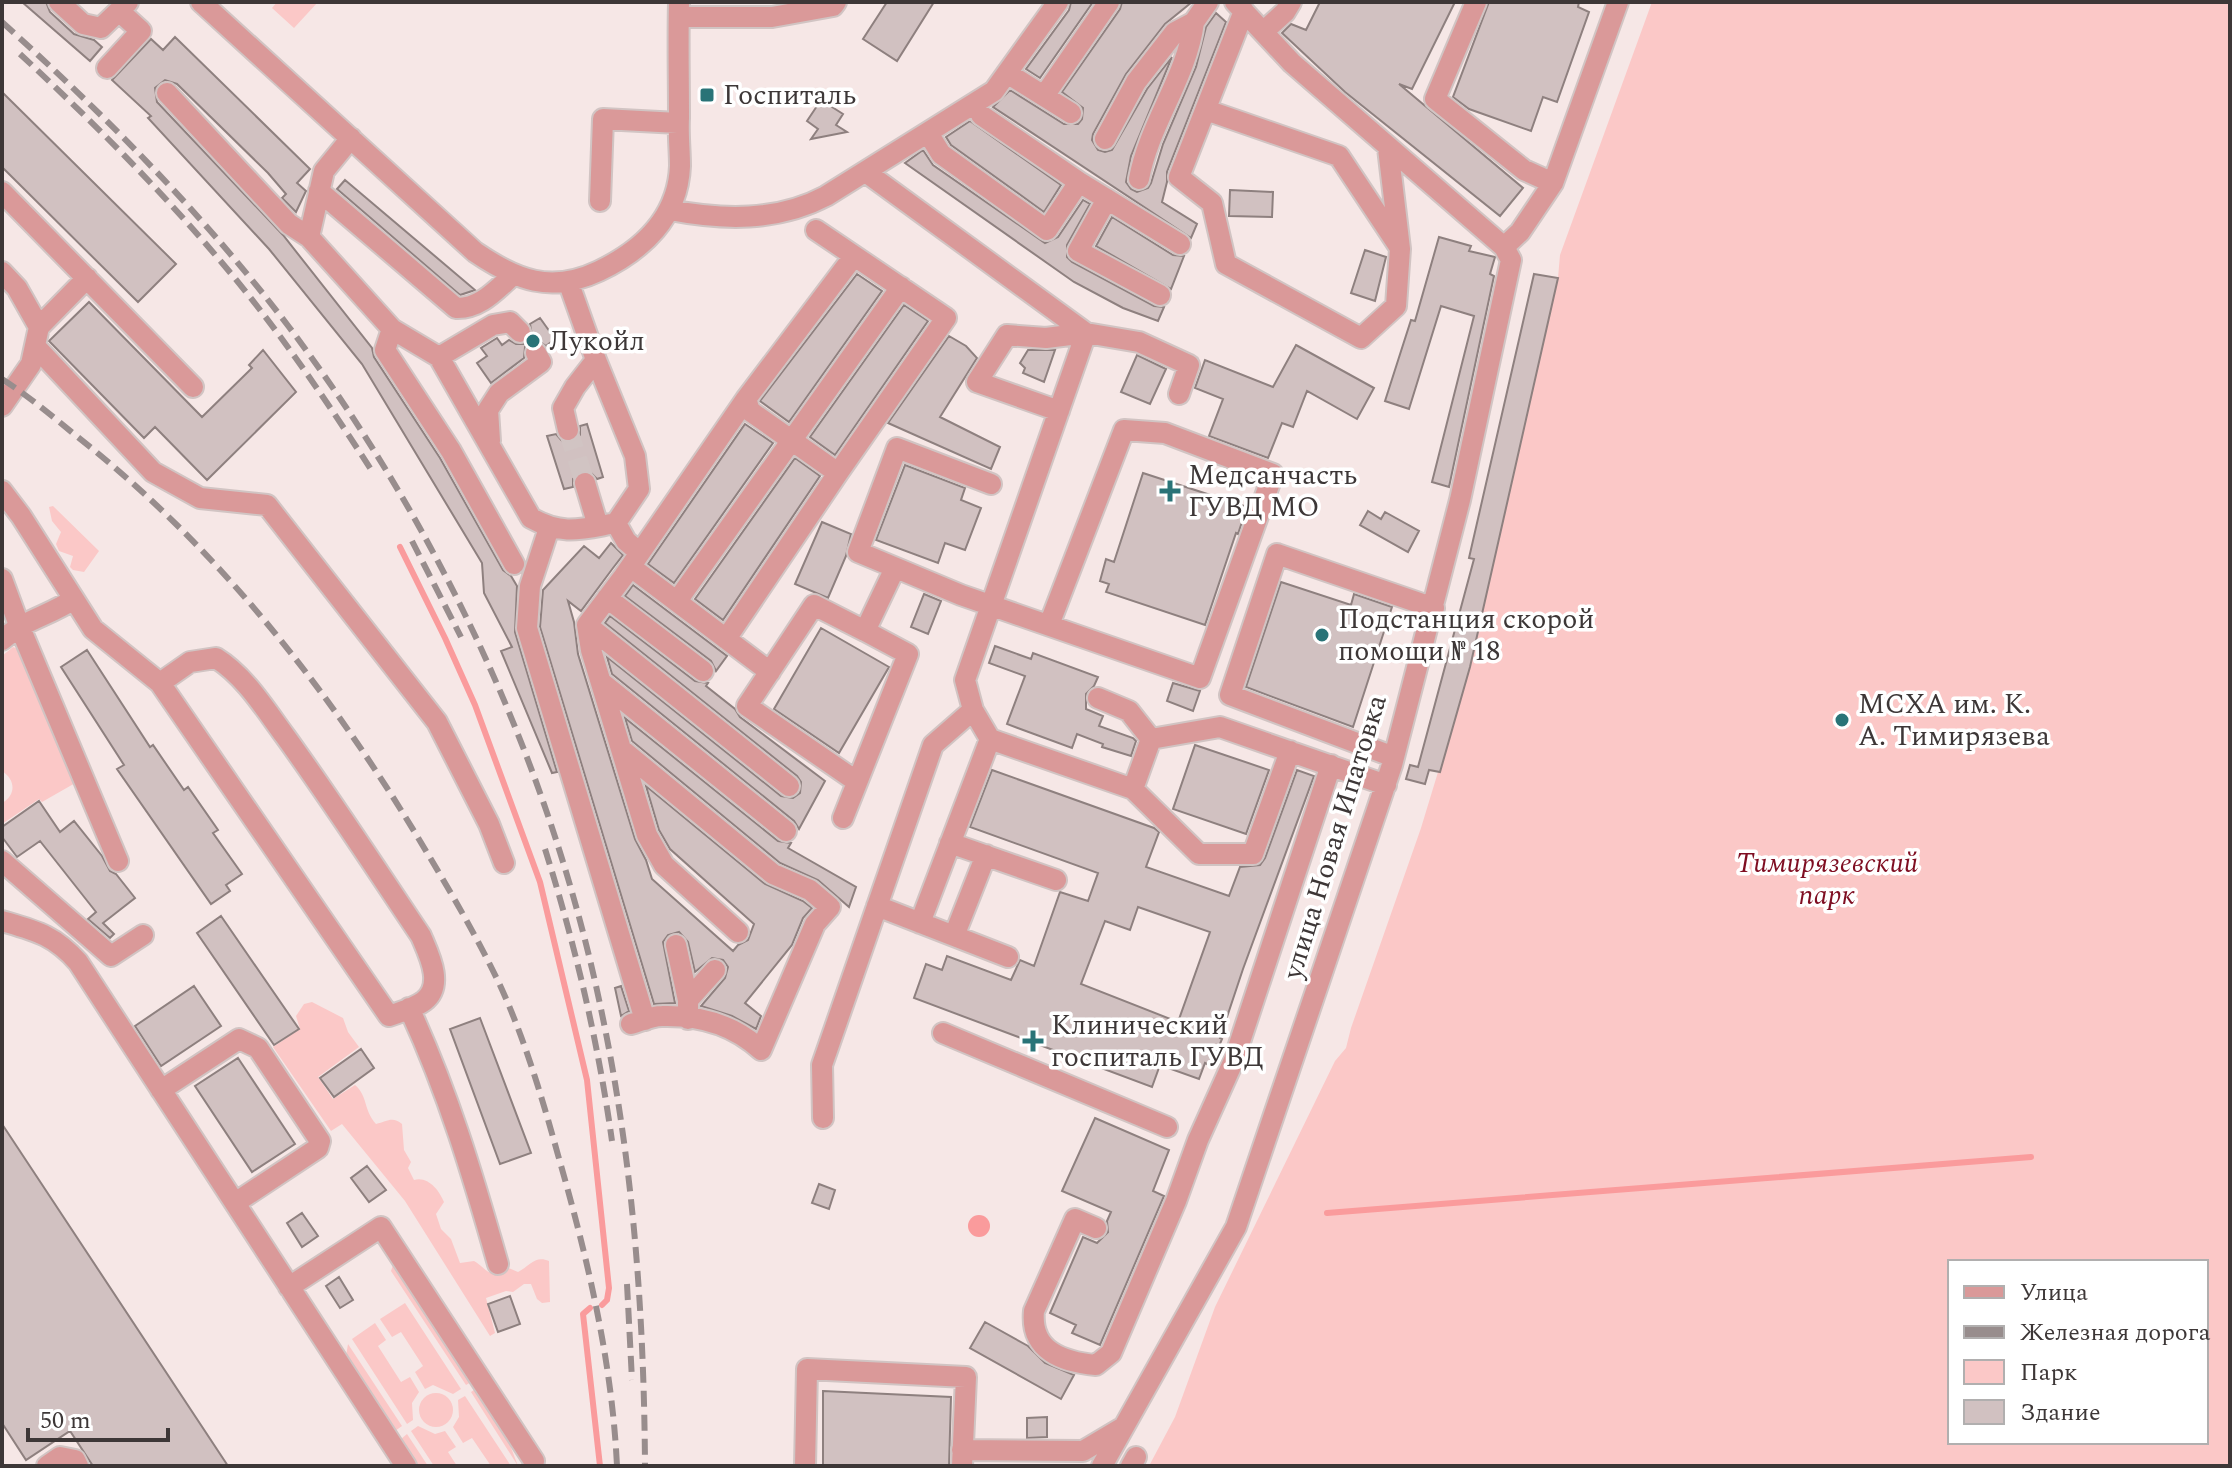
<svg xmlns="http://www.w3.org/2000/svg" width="2232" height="1468" font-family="Spectral,serif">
<rect width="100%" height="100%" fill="#f6e7e6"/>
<path fill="#fbc8c7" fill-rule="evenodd" d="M277 2H318L294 28 272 8Z
M1652 2H2230V1466H1149L1175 1417 1215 1307 1335 1061 1346 1048 1351 1028 1421 828 1470 667 1558 278 1560 255ZM1950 1262H2206V1442H1950Z
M53 506 99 551 84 572 73 570 70 567 73 556 59 551 56 544 61 532 52 521 49 507Z
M13 647 20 650 77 782 42 802 39 799 2 824V803C16 795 16 780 2 771V656Z
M312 1002 343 1018 348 1032 359 1047 318 1077 333 1099 355 1085C368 1096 363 1109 376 1124 387 1121 393 1116 402 1124L404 1150 411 1162 408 1168 414 1180C428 1176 439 1190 444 1202L436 1214 441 1229 451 1239 460 1263 474 1261C488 1269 488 1280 506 1267L518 1272C530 1266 535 1255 549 1261L550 1302 542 1303 537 1299 531 1284H524L513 1292 506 1291 486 1298 495 1333 490 1336 405 1201 342 1124 331 1131 273 1047 300 1029 296 1016 304 1004Z
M409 1251 442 1302 430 1312 473 1381 466 1385 391 1271 394 1262Z
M405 1303 461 1389 453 1394 433 1385 425 1389 415 1372 423 1366 401 1332 392 1337 380 1319Z
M375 1323 386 1340 378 1346 401 1382 410 1377 419 1392 412 1403 413 1420 407 1424 352 1339Z
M348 1344 402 1426 395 1431 346 1356Z
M477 1388 505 1432 518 1466 471 1392Z
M419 1410a17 17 0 1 1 34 0a17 17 0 1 1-34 0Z
M465 1396 511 1466H491L472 1438 463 1443 453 1427 459 1417 458 1400Z
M418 1426 435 1434 445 1431 456 1447 448 1452 457 1466H434L411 1431Z
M407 1434 428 1466H418L401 1439Z"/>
<path fill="#fa9b9c" d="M968 1226a11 11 0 1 1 22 0a11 11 0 1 1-22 0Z"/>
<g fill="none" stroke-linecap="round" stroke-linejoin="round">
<path stroke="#fa9b9c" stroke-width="6" d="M400 547 445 638 475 705 540 882 587 1080 609 1288 607 1300 602 1305
M1327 1213 2031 1157
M590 1308 583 1314 600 1466"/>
</g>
<path fill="#d1c1c1" stroke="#8e807f" stroke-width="2" fill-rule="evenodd" d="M22 2H46L50 12 74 34 94 40 102 47 90 61Z
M887 2H934L897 61 863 39Z
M1071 2H1093L1040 78 1026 69 1069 10Z
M1122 2H1192L1165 24 1126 74 1093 134 1092 140 1098 150 1105 152 1112 150 1147 89 1172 57 1131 156 1126 182 1131 189 1137 192 1148 188 1151 183 1163 144 1196 67 1206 27 1216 13 1226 22 1167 172V182L1162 202 1197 224 1191 238 993 107 1010 90 1064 124H1078L1082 119 1083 108 1062 92 1120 9Z
M1320 2H1455L1412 89 1399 84 1523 188 1500 216 1345 92 1282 33 1291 24 1306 30Z
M1489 2H1579L1578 7 1589 12 1557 102 1543 97 1531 131 1469 109 1453 97Z
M175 37 310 169 297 183 306 191 296 212 282 198 286 194 268 173 177 84 165 80 155 88 157 102 283 235 372 348 374 357 440 458 503 570 511 576 517 586 515 632 557 772 552 773 501 651 512 647 484 593 482 563 362 364 269 249 148 118 151 116 112 80 151 39 163 50Z
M2 92 176 264 138 302 2 167Z
M821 100 843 114 836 125 847 132 811 139 818 129 807 121Z
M970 121 1061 185 1044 212 951 145 946 137Z
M923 150 933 165 1045 243 1058 237 1083 200 1090 204 1067 245V257L1072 262 1154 306 1164 307 1158 321 1123 308 1074 282 905 163Z
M345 180 475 290 460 295 337 189Z
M1230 190 1273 192 1272 217 1229 216Z
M1112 217 1173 255 1184 256 1171 289 1096 246Z
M1439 237 1471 246 1469 251 1495 257 1490 274 1494 276 1449 487 1432 482 1474 316 1441 306 1409 409 1385 401 1411 320 1415 321Z
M1365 250 1386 257 1375 301 1351 293Z
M857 274 882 291 789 422 760 401Z
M1534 274 1558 278 1470 667 1440 772 1429 770 1425 784 1406 779 1410 765 1418 767 1474 559 1469 558Z
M89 302 202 417 252 368 249 365 263 350 296 392 207 480 155 427 144 438 49 341Z
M904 305 928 321 835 455 810 437Z
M540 318 555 339 546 346 537 340 529 342 525 347 524 358 491 383 477 363 487 356 481 348 497 338 502 345 509 340 516 344H524L532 336 530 324Z
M949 336 966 346 977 358 940 417 1000 447 991 469 888 423Z
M1296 345 1374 388 1357 419 1307 391 1293 427 1282 423 1268 458 1209 436 1223 399 1195 388 1205 360 1273 387Z
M1028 350H1055L1044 382 1023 373 1025 368 1020 363Z
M1137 355 1166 369 1150 404 1121 392Z
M587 424 603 477 597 479 589 471H581L573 479V487L564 489 547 436 556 434 563 442H572L580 435V426Z
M745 424 773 443 674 583 648 564Z
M795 458 820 476 723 620 695 599Z
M905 465 965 488 961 500 981 508 965 550 945 543 938 563 876 540Z
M1143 473 1247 507 1238 534 1236 533 1205 625 1106 592 1109 584 1100 581 1106 559 1114 562Z
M1368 511 1381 519 1385 512 1419 531 1408 552 1360 525Z
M822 522 851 534 846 556 828 598 795 584Z
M611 543 623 555 613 568 581 611 568 601 574 622 578 654 635 839 646 860 652 879 733 951 738 945 748 940 754 924 670 849 659 830 646 786 765 884 803 901 812 908 803 918 792 945 745 1003 761 1016 756 1029 732 1016 701 1006 725 978 728 967 723 960 712 958 695 972 688 942 679 932 668 935 663 942 675 1003 654 1004 540 627 543 590 584 546 599 558Z
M1281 582 1351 605 1354 594 1392 607 1353 727 1246 687Z
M633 585 727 656 716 671 711 661 625 596Z
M924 594 941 601 928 634 911 627Z
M610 616 695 681 708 683 706 686 735 709 740 717 825 781 799 829 794 821 612 674 607 657 781 796 793 798 800 793 801 782 797 776 605 623Z
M821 628 889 667 839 753 774 709Z
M995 646 1031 659 1033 653 1098 677 1094 686 1086 694V709L1103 716 1099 726 1133 738 1136 741 1131 756 1102 747 1103 744 1077 734 1072 748 1007 724 1025 676 989 663Z
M87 650 150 747 153 745 184 790 188 787 218 830 213 833 242 874 226 885 230 891 211 904 117 769 124 765 61 667Z
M1173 683 1200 691 1193 711 1167 701Z
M625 718 778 841 791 843 788 848 856 887 849 907 818 880 780 863 632 741Z
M1195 745 1269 770 1246 834 1173 809Z
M992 770 1154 828 1159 832 1146 867 1229 896 1240 867 1260 865 1265 858 1297 770 1314 776 1243 969 1220 1038 1222 1039 1211 1066 1205 1063 1199 1079 1160 1065 1152 1087 914 998 926 964 942 970 947 956 1011 980 1020 960 1034 966 1060 892 1088 901 1098 873 970 827ZM1138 907 1210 932 1178 1022 1081 984 1105 921 1130 930Z
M39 801 60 832 74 821 102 856 110 871 116 874 135 898 103 923 114 934 110 938 88 919 96 912 40 841 17 857 2 837V827Z
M221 916 299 1029 274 1045 197 933Z
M194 986 221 1026 161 1066 135 1026Z
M621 986 629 1011 621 1016 615 988Z
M480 1018 531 1153 500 1164 450 1029Z
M361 1049 374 1068 334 1097 320 1078Z
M238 1058 295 1144 252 1172 195 1086Z
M1095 1118 1169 1150 1153 1191 1164 1196 1100 1345 1072 1333 1076 1325 1050 1313 1083 1237 1097 1243 1108 1232 1107 1221 1111 1212 1062 1191Z
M2 1124 228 1466H93L70 1431 26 1460 2 1423Z
M367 1166 386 1190 369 1202 351 1178Z
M819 1184 835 1190 829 1209 812 1203Z
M302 1213 318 1236 302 1247 287 1223Z
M339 1277 353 1300 340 1308 326 1286Z
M510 1296 520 1324 498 1332 488 1304Z
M985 1322 1028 1346 1045 1363 1074 1375 1061 1399 970 1348Z
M823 1391 951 1397 949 1466H823Z
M1047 1417V1437L1027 1438V1418Z"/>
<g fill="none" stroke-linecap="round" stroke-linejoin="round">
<path stroke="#d1c4c3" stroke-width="20" stroke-dasharray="20 10" stroke-linecap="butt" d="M568 430 585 483"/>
<defs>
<path id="minor" d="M59 2 83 24 101 28 128 2
M201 2 475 252C516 280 551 294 599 271 643 250 678 217 680 166 680 150 678 134 679 118 679 79 678 41 679 2
M1476 2 1435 99 1524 170 1553 183
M1244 11 1179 177 1212 203 1226 264 1361 338 1396 306 1400 249 1388 148
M679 17H772L833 6 836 2
M1263 32 1285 12 1291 2
M107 68 141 31 119 11
M1007 73 1071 113
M167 93 289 224 309 237
M1044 96 1109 2
M1206 110 1339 156 1398 245
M981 115 1079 182 1180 244
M928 133 941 154 1047 230 1079 182
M351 138 324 171 309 237 392 329 439 357 531 518C563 536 581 529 616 523L639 489 635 456 596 360 568 281
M1105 139 1136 82 1175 32 1194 22 1208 2
M1139 179C1149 124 1187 77 1194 22
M319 191 456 308C480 309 496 290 513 275
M2 192 193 387
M1107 199 1078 251 1160 295
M600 201 603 119 678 123
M670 210C722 220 777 222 826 196L994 91 1058 2
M1504 247 1520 232 1553 183 1618 2
M2 272 17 288 39 327 31 364 2 406
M39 327 87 278
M392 329 385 350 451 451 514 564
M36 347 153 472 200 498 267 505 437 722 489 824 504 863
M439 357 493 325 510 322 520 332
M746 399 750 411 838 473
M1059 411 977 382 1007 335 1046 338 1086 333 1139 342 1189 365 1179 394
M568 430 563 408 575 387 596 360
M490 441 488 410 499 393 541 362 536 353
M585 483 598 526
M991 484 897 448 858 552 961 595 1200 678 1273 474 1165 433 1124 430 1049 625
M2 491 21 516 93 629 160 683 389 1016C400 1012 415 1008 424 1001 445 985 428 953 421 936 376 869 332 801 285 736 265 709 245 676 216 658L190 662 160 683
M616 523 626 541 640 553
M549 528 530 586 527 628 645 1020
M631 567 770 672
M2 579 19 625 118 861
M607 598 703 671
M677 601 901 287
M587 625 789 786
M726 639 838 473 946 318 816 230
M2 640C25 619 49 616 74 599
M601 682 786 831
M1098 698 1129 711 1151 739
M973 710 990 739 1133 789 1151 739 1220 727 1386 785
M621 749 773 874 810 890 830 907 815 924 761 1050C734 1025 699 1015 662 1016 652 1016 641 1021 631 1024
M1394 757 1230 695 1277 554 1434 608
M856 781 747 706 814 605 865 631
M1133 789 1199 854H1253L1290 751
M843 818 908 654 865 631 895 568
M950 843 1056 880
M2 861 111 956 143 935
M877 906 1008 957
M2 921C36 931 54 935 78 962L406 1466
M920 923 990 739
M738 932 664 865 647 835 591 650 587 625 624 576 746 399 854 256
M954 936 986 855
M676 945 688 1000V1019
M688 1000 715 970
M409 1008C448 1092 473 1176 498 1264
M943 1033 1167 1127
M161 1090 239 1039 258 1048 320 1141 318 1148 235 1203
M823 1118 822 1065 933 745 973 710 965 680 1086 333 867 173
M1096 1228 1075 1219 1034 1311C1030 1351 1063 1362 1096 1365L1111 1353 1176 1201 1198 1140 1234 1060 1331 765
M289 1287 381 1227 534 1461 533 1466
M962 1450 1083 1451 1120 1429
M47 1466 60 1457 75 1460 78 1466
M805 1466 807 1369 966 1377 962 1466
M1102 1466 1236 1227 1320 979 1392 765 1460 500 1511 260 1504 247 1292 63 1235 2
M1131 1466 1136 1457"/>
</defs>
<use href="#minor" stroke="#d1c4c3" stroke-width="24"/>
<use href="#minor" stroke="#da9999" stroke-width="20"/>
<path stroke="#988d8d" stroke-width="6" stroke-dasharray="16 8" stroke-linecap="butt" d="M2 22C106 116 204 215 289 327 439 526 550 764 601 1009 633 1160 644 1312 645 1466
M20 54C91 120 160 189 223 264 278 329 326 400 372 471
M2 379C27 395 51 415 74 434 214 544 325 684 417 836 446 884 475 933 499 983 524 1037 542 1097 558 1155 587 1256 612 1360 617 1466
M412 541 461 637
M545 849C575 944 598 1041 612 1141
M627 1284 632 1380"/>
</g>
<g fill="#297377" stroke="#fff" stroke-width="3">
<rect x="699" y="87" width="16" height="16" rx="4"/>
<circle cx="533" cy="341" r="8"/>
<path d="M1166 479h8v8h8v8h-8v8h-8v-8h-8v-8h8z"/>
<circle cx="1322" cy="635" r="8"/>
<circle cx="1842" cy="720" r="8"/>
<path d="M1029 1029h8v8h8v8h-8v8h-8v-8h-8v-8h8z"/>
</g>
<g text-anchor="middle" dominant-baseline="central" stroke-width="7" stroke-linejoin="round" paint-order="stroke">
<g font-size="28" fill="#3d3737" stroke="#fff" text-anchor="start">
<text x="723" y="95">Госпиталь</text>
<text x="549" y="341">Лукойл</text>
<text x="1188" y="475">Медсанчасть<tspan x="1188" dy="32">ГУВД МО</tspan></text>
<text x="1338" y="619">Подстанция скорой<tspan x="1338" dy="32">помощи № 18</tspan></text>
<text x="1858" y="704">МСХА им. К.<tspan x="1858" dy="32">А. Тимирязева</tspan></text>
<text x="1051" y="1025">Клинический<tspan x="1051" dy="32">госпиталь ГУВД</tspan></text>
</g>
<g font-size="28" fill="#3d3737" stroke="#fff">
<text transform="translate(1335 837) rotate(-73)">улица Новая Ипатовка</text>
</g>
<g font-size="28" font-style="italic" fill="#7f0e22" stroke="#fff">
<text x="1827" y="863">Тимирязевский<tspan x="1827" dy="32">парк</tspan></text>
</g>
</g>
<rect width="2232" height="1468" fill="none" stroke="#3d3737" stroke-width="8"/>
<rect x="1948" y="1260" width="260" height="184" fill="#ffffff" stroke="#b1afaf" stroke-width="2"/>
<rect x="1964" y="1286" width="40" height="12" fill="#da9999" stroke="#b1afaf" stroke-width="2"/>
<text x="2020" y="1300" font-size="24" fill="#3d3737">Улица</text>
<rect x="1964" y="1326" width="40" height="12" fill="#988d8d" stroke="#b1afaf" stroke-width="2"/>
<text x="2020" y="1340" font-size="24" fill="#3d3737">Железная дорога</text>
<rect x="1964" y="1360" width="40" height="24" fill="#fbc8c7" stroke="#b1afaf" stroke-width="2"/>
<text x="2020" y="1380" font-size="24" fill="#3d3737">Парк</text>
<rect x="1964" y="1400" width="40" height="24" fill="#d1c1c1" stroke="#b1afaf" stroke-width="2"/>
<text x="2020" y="1420" font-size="24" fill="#3d3737">Здание</text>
<path d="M28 1428v12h140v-12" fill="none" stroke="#3d3737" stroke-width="4"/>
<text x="40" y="1428" font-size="24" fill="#3d3737" stroke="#ffffff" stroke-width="6" paint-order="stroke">50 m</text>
</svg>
